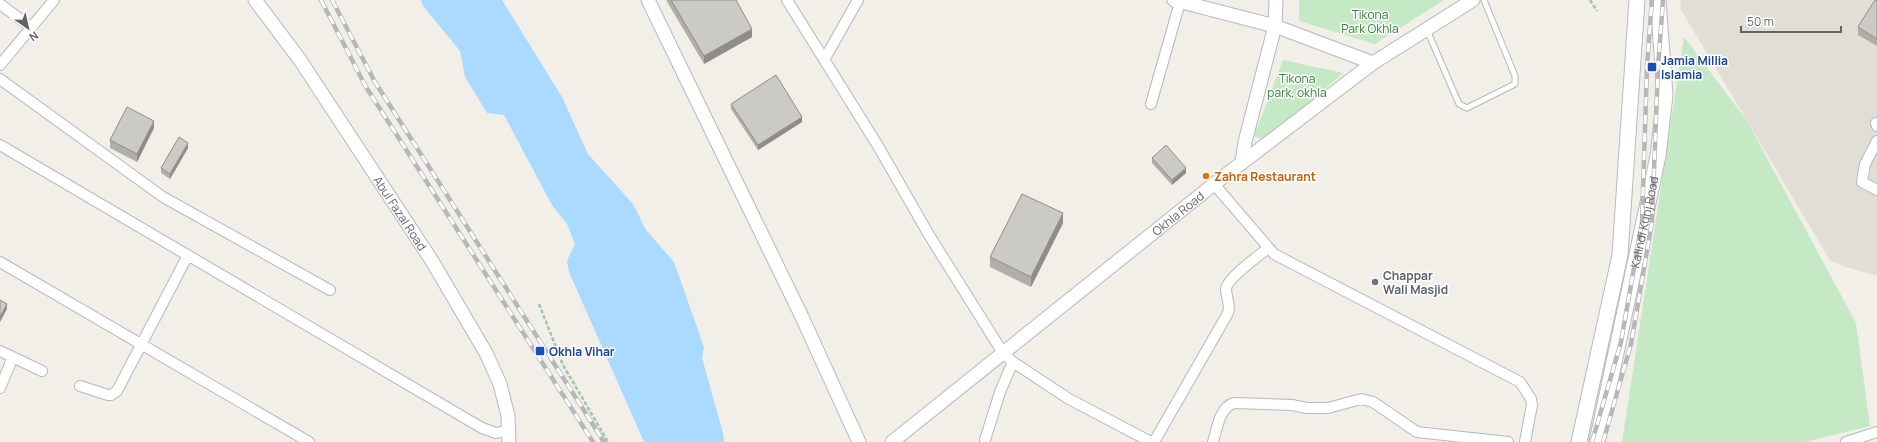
<svg xmlns="http://www.w3.org/2000/svg" width="1877" height="442" font-family="Manrope,sans-serif">
<rect width="100%" height="100%" fill="#f1efe8"/>
<path fill="#e1ded6" d="M1681 0H1877V276L1846 267 1830 260 1680 8Z"/>
<path fill="#c5e8c5" d="M1299 0H1444L1375 44 1299 21Z
M1684 37 1747 121 1856 323 1870 426 1804 442H1622Z
M1283 60 1343 73 1267 141 1254 136Z"/>
<path fill="#aadaff" d="M421 0H502L562 97 588 154 633 204 646 230 674 262 704 347 702 358 723 433 724 442H644L569 272 567 261 575 244 567 224 552 205 504 115 487 113 465 77 460 51 423 6Z"/>
<g fill="none" stroke-linecap="round" stroke-linejoin="round">
<defs>
<path id="service" d="M1427 30 1459 104 1467 108 1515 84V76L1484 0"/>
<path id="minor" d="M787 0 878 146 929 235 1003 353 1013 362 1069 399 1151 442
M0 4 31 27
M824 60 858 0
M0 65 54 0
M0 79 163 197 330 290
M1151 104 1180 2
M1876 123 1877 126
M1877 141 1865 164 1862 182 1877 190
M0 145 482 428 496 433 509 430
M1214 184 1274 254 1520 382 1531 399 1532 405 1525 442
M0 262 309 442
M0 351 42 371
M80 386 108 395H111L117 391 188 255
M0 388 13 357
M985 440 1000 392 1013 362
M1154 442 1228 313C1231 304 1226 298 1226 289 1227 278 1259 256 1268 248
M1213 442C1217 429 1219 408 1234 403L1292 405 1307 408H1328L1361 399 1373 402 1417 432 1508 442
M1846 442 1877 432"/>
<g id="tertiary">
<path id="s1" d="M255 0 300 60 432 261 486 353 500 384 508 416 509 442"/>
<path d="M648 0 802 317 859 442"/>
<path d="M1174 0 1275 26 1373 63"/>
<path d="M1242 162 1245 142 1275 26 1276 0"/>
<path id="s2" d="M892 442 1214 184 1373 63 1473 0"/>
</g>
<g id="secondary">
<path d="M1579 442 1620 255 1637 0"/>
<path id="s3" d="M1597 442 1658 156 1665 95 1658 0"/>
</g>
</defs>
<use href="#service" stroke="#b5b8bc" stroke-width="7"/>
<use href="#minor" stroke="#b5b8bc" stroke-width="12"/>
<use href="#tertiary" stroke="#b5b8bc" stroke-width="15"/>
<use href="#secondary" stroke="#b6babf" stroke-width="17"/>
<path stroke="#9cc7a9" stroke-width="2.5" stroke-dasharray="4 2" stroke-linecap="butt" d="M1590 0 1597 11
M539 304 563 365 608 442"/>
<use href="#service" stroke="#fff" stroke-width="5"/>
<use href="#minor" stroke="#fff" stroke-width="10"/>
<use href="#tertiary" stroke="#fff" stroke-width="13"/>
<use href="#secondary" stroke="#fff" stroke-width="15"/>
<defs>
<path id="rail" d="M321 0 366 87 593 442
M332 0 375 82 604 442
M1592 442 1621 342 1642 222 1647 66 1652 0
M1603 442 1631 344 1652 222 1658 68 1663 0"/>
</defs>
<use href="#rail" stroke="#b6b7b8" stroke-width="4.5"/>
<use href="#rail" stroke="#fff" stroke-width="3" stroke-dasharray="9" stroke-linecap="butt"/>
</g>
<path fill="#afaea9" d="M666 0H736L752 37 704 64Z
M1877 0V46L1858 35V27Z
M731 104 802 122 758 150 731 109Z
M154 128 137 162 110 148V140Z
M188 148 170 179 161 173V168Z
M1152 158 1186 173 1172 185 1152 163Z
M1063 223 1031 287 990 267V257Z"/>
<path fill="#8f8d8a" d="M752 29V37L704 64V56Z
M802 117V122L758 150V145Z
M154 121V128L137 162V154Z
M188 143V148L170 179V174Z
M1186 168V173L1172 185V180Z
M1063 213V223L1031 287V277Z
M7 304V309L0 322V317Z"/>
<path fill="#cccac5" stroke="#8f8d8a" d="M671 0H736L752 29 704 56Z
M1875 0H1877V39L1858 27Z
M776 75 802 117 758 145 731 104Z
M127 107 154 121 137 154 110 140Z
M179 137 188 143 170 174 161 168Z
M1166 145 1186 168 1172 180 1152 158Z
M1022 194 1063 213 1031 277 990 257Z
M0 300 7 304 0 317Z"/>
<g fill="#1a4fb4" stroke="#fff" stroke-width="1.5">
<rect x="1647" y="62" width="10" height="10" rx="2"/>
<rect x="535" y="346" width="10" height="10" rx="2"/>
</g>
<circle fill="#e8710a" stroke="#fff" stroke-width="1.5" cx="1206" cy="176" r="4"/>
<circle fill="#6b7280" stroke="#fff" stroke-width="1.5" cx="1375" cy="282" r="4"/>
<g text-anchor="middle" dominant-baseline="central" stroke-width="3" stroke-linejoin="round" paint-order="stroke">
<g font-size="12" fill="#348238" stroke="#fff">
<text x="1370" y="14">Tikona<tspan x="1370" dy="14">Park Okhla</tspan></text>
<text x="1297" y="78">Tikona<tspan x="1297" dy="14">park, okhla</tspan></text>
</g>
<g font-size="12" font-weight="bold" fill="#164399" stroke="#fff" text-anchor="start">
<text x="1661" y="60">Jamia Millia<tspan x="1661" dy="14">Islamia</tspan></text>
<text x="549" y="351">Okhla Vihar</text>
</g>
<g font-size="12" font-weight="bold" fill="#c56008" stroke="#fff" text-anchor="start">
<text x="1214" y="176">Zahra Restaurant</text>
</g>
<g font-size="12" fill="#5f6368" stroke="#fff">
<text stroke="none"><textPath href="#s1" startOffset="258">Abul Fazal Road</textPath></text>
<text stroke="none"><textPath href="#s2" startOffset="366">Okhla Road</textPath></text>
<text stroke="none"><textPath href="#s3" startOffset="225">Kalindi Kunj Road</textPath></text>
</g>
<g font-size="12" font-weight="bold" fill="#5b616d" stroke="#fff" text-anchor="start">
<text x="1383" y="275">Chappar<tspan x="1383" dy="14">Wali Masjid</tspan></text>
</g>
</g>
<g transform="translate(28 28) rotate(146)" stroke="#ffffff" stroke-width="3" paint-order="stroke">
<path d="M0-3L7 15L0 10L-7 15Z" fill="#5f6368"/>
<text y="-6" font-size="11" font-weight="bold" text-anchor="middle" fill="#5f6368">N</text>
</g>
<path d="M1741 26v6h100v-6" fill="none" stroke="#5f6368" stroke-width="2"/>
<text x="1747" y="26" font-size="12" fill="#5f6368" stroke="#ffffff" stroke-width="3" paint-order="stroke">50 m</text>
</svg>
